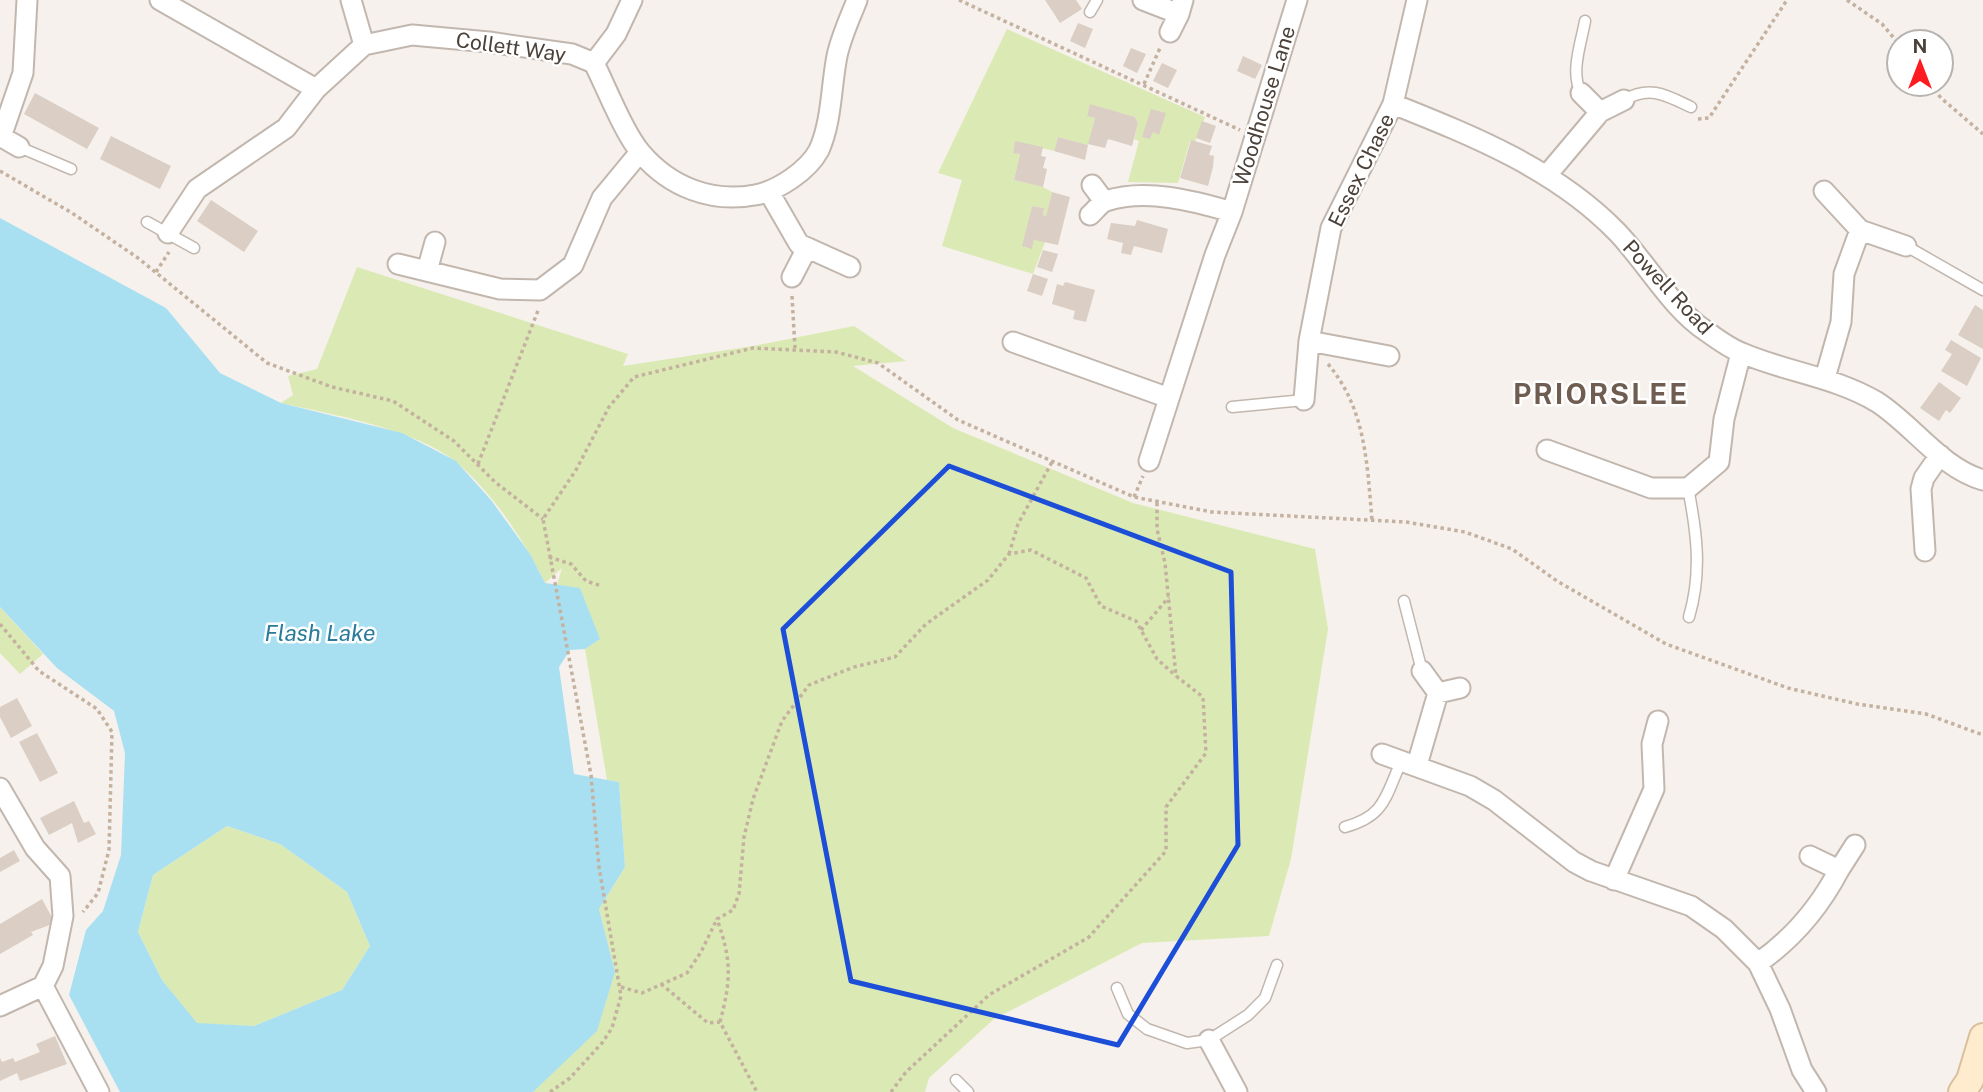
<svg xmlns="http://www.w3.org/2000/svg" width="1983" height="1092" font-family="'Public Sans',sans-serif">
<rect width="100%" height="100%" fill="#f6f1ec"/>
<path fill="#dbeab4" d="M1007 29 1205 117 1195 142 1190 141 1178 183 1128 182 1139 141 1134 139 1138 123 1135 117 1091 105 1087 115 1095 118 1088 145 1058 137 1054 151 1016 142 1013 152 1020 154 1014 180 1043 187 1052 192 1046 216 1043 215 1044 208 1032 206 1023 246 1032 248 1034 240 1045 242 1033 274 942 246 962 180 938 173Z
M357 267 628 354 623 366 753 346 854 326 906 361 853 366 953 428 1133 503 1315 549 1328 629 1291 859 1269 936 1142 943 994 1019 929 1078 925 1092H533L547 1077 615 972 599 909 625 867 619 782 607 780 585 649 599 639 580 589 557 585 562 568 545 583C524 541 494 494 457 463 420 430 330 414 281 403L293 395 288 376 317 369Z
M0 607 43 654 20 674 0 653Z
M227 826 280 844 347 892 370 946 342 990 254 1026 197 1024 162 980 138 932 153 875Z"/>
<path fill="#a8e0f2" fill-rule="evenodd" d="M0 218 166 308 220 373 281 403 402 433 456 461 491 500 530 554 545 583 580 588 600 639 585 649 570 650 559 667 574 774 619 782 625 867 599 909 615 972 597 1031 533 1092H120L69 995 86 930 103 911 121 855 125 753 114 711 57 668 0 607ZM227 826 280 844 347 892 370 946 342 990 254 1026 197 1023 162 980 138 932 153 875Z"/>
<path fill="#dbcec4" d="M1045 0H1076L1082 9 1060 23Z
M1078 23 1093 29 1085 48 1070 41Z
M1131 48 1146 54 1137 73 1123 66Z
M1243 56 1262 65 1255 79 1237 71Z
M1162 63 1177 70 1168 88 1153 81Z
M35 93 99 128 87 149 24 114Z
M1090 104 1135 117 1138 123 1132 146 1108 139 1105 148 1088 144 1095 118 1087 116Z
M1151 109 1166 113 1159 135 1153 132 1150 139 1142 137Z
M1202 121 1216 126 1210 143 1196 138Z
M111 136 171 166 160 189 100 159Z
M1058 137 1088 145 1085 160 1054 151Z
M1191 140 1212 146 1209 155 1214 156 1213 167 1208 186 1180 178Z
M1015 141 1043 147 1041 156 1046 157 1043 168 1047 169 1043 187 1014 180 1020 154 1013 153Z
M1052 192 1070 197 1058 245 1034 240 1032 249 1022 246 1032 206 1044 208 1043 215 1046 216Z
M211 200 258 231 244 252 197 221Z
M1137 220 1168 229 1162 253 1134 246 1131 255 1121 253 1123 243 1107 239 1111 223 1135 226Z
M1043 250 1058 254 1052 272 1037 267Z
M1033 274 1048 279 1042 296 1027 291Z
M1065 282 1095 290 1086 322 1073 319 1075 311 1052 304 1057 284 1063 286Z
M1975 305 1983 310V349L1958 335Z
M1951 340 1981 358 1967 386 1941 371 1952 354 1945 350Z
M1939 382 1961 398 1950 413 1946 410 1939 421 1920 408Z
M17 698 32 726 11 738 0 717V707Z
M37 733 58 773 40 782 19 742Z
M74 801 84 823 89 821 96 834 78 843 72 823 49 835 40 818Z
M14 850 20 861 0 872V858Z
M42 899 55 923 31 932 33 935 0 954V924Z
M55 1036 67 1064 20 1081 17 1073 0 1081V1058L2 1062 13 1058 15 1062 40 1052 36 1044Z"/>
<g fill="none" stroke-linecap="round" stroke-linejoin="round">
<defs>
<path id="lane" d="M1090 12 1097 0
M1581 93C1570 72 1581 44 1585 21
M1624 100C1650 85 1666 95 1691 107
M19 147 71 169
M147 222 194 248
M1906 246 1983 290
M1232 407 1304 400
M1688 488C1697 533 1702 573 1689 617
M1404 601 1422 671
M1345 827C1386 816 1385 796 1402 760
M1117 988 1128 1014 1147 1029 1187 1043 1209 1040 1248 1015 1265 998 1277 965
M956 1080 968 1092"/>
<path id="street" d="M160 0 316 89
M351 0 364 45
M1143 0 1179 14 1183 0
M1170 32 1179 14
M594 63 616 34 632 0
M1393 104C1473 136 1556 169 1617 232 1646 262 1672 309 1706 331 1717 339 1729 348 1742 353 1786 372 1835 377 1877 402 1913 425 1941 468 1983 480
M1600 112 1624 100
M0 136 19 147
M1 137 23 73 27 0
M1547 175 1600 112 1581 93
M1092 185 1104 201
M1824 191 1860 230 1906 246
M769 192 799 244 850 267
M1090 215C1095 211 1100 203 1106 201 1146 188 1194 201 1232 212
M168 233 197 189 286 128 316 89 364 45 412 35 489 42 572 54 594 63C606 87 624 133 641 153 670 187 711 203 755 195 777 191 808 171 819 150 832 121 831 86 837 56 841 37 850 18 857 0
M398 264 500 289 540 290 573 265 602 198 640 152
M427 271 435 242
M792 277 807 248
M1309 341 1331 228 1393 104 1417 0
M1013 342 1169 398
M1825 378 1841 322 1844 274 1860 230
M1304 400 1309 341 1389 356
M1547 450 1651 488H1688L1719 462 1724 419 1741 353
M1149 461 1215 255 1232 212 1297 0
M1925 551 1921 489 1924 478 1940 455
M1422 671 1438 693
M1382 754 1470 786 1494 800 1574 862 1591 871 1691 906 1724 929 1758 963C1794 938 1819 908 1839 870
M1417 765 1438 693 1460 688
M0 788 35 848 60 876 63 916 53 966 43 986 0 1006
M1810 856 1839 870 1855 845
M1614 880 1654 789 1652 744 1658 721
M1758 963 1780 1009 1802 1070 1816 1092
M43 986 99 1092
M1209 1040 1237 1092"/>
<path id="secondary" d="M1962 1092 1970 1080 1983 1037"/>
</defs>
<use href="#lane" stroke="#c2b7ae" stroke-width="13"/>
<use href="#street" stroke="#c2b7ae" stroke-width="23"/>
<use href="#secondary" stroke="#d9c09d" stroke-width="30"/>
<path stroke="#c4b19f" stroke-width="3.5" stroke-dasharray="3.5 3.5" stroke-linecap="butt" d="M959 0 1240 130
M1847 0 1882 24 1899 44
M1144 84 1160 48
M1930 84 1941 98 1983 134
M1698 119 1709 118 1787 0
M0 171 72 213 138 258 267 363 332 387 393 401 454 441 495 482 543 519
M156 272 169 252
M792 296 795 348
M1328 364C1366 409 1367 464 1372 520
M478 464 539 308
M1134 497 1143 476
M1009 554 1018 524 1052 462
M549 557 571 564 586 581 602 586
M0 624 39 671 97 709 112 732 109 850 98 893 83 912
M1141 630 1169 597
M661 984 708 1023 720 1022 757 1092
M621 987 642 993 687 973 701 952 717 919
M720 1022C731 980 732 961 717 919L733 910 739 894 744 837 753 799 782 721 809 685 854 667 895 657 926 624 988 580 1009 554 1031 550 1086 578 1101 606 1136 621 1157 659 1176 676
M550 1092 570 1078 602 1043 612 1028 621 996 599 867 591 775 543 519 576 470 609 407 634 377 753 348 836 352 878 363 958 420 1134 497 1212 512 1406 522 1465 532 1512 549 1557 581 1666 644 1788 688 1857 704 1926 714 1983 735
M891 1092 906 1072 989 995 1089 937 1166 851V807L1206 753 1203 697 1176 676 1165 563 1157 529V501"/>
<use href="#lane" stroke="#fff" stroke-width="10"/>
<use href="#street" stroke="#fff" stroke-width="19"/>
<use href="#secondary" stroke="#ffebcd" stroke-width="26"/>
</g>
<path fill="none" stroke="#1d4ed8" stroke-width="5" stroke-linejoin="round" d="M949 466 1231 572 1238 845 1118 1045 851 981 783 629Z"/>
<g text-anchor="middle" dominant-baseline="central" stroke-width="5" stroke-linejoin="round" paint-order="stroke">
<g font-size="21" fill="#4b4139" stroke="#fff">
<text transform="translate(511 47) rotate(8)">Collett Way</text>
<text transform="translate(1264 106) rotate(-73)">Woodhouse Lane</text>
<text transform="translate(1361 170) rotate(-64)">Essex Chase</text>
<text transform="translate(1668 287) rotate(47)">Powell Road</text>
</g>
<g font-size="23" font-style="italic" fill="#287b99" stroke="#fff">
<text x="320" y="632">Flash Lake</text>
</g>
<g font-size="28" font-weight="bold" letter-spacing="2" fill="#6e5d50" stroke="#fff">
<text x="1601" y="393">PRIORSLEE</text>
</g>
</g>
<g transform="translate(1920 63)"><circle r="33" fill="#ffffff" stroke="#b7b3b0" stroke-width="2"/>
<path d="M0-5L12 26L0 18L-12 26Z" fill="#fd1b1e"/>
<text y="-10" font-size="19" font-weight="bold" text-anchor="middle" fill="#4b4139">N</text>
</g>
</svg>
